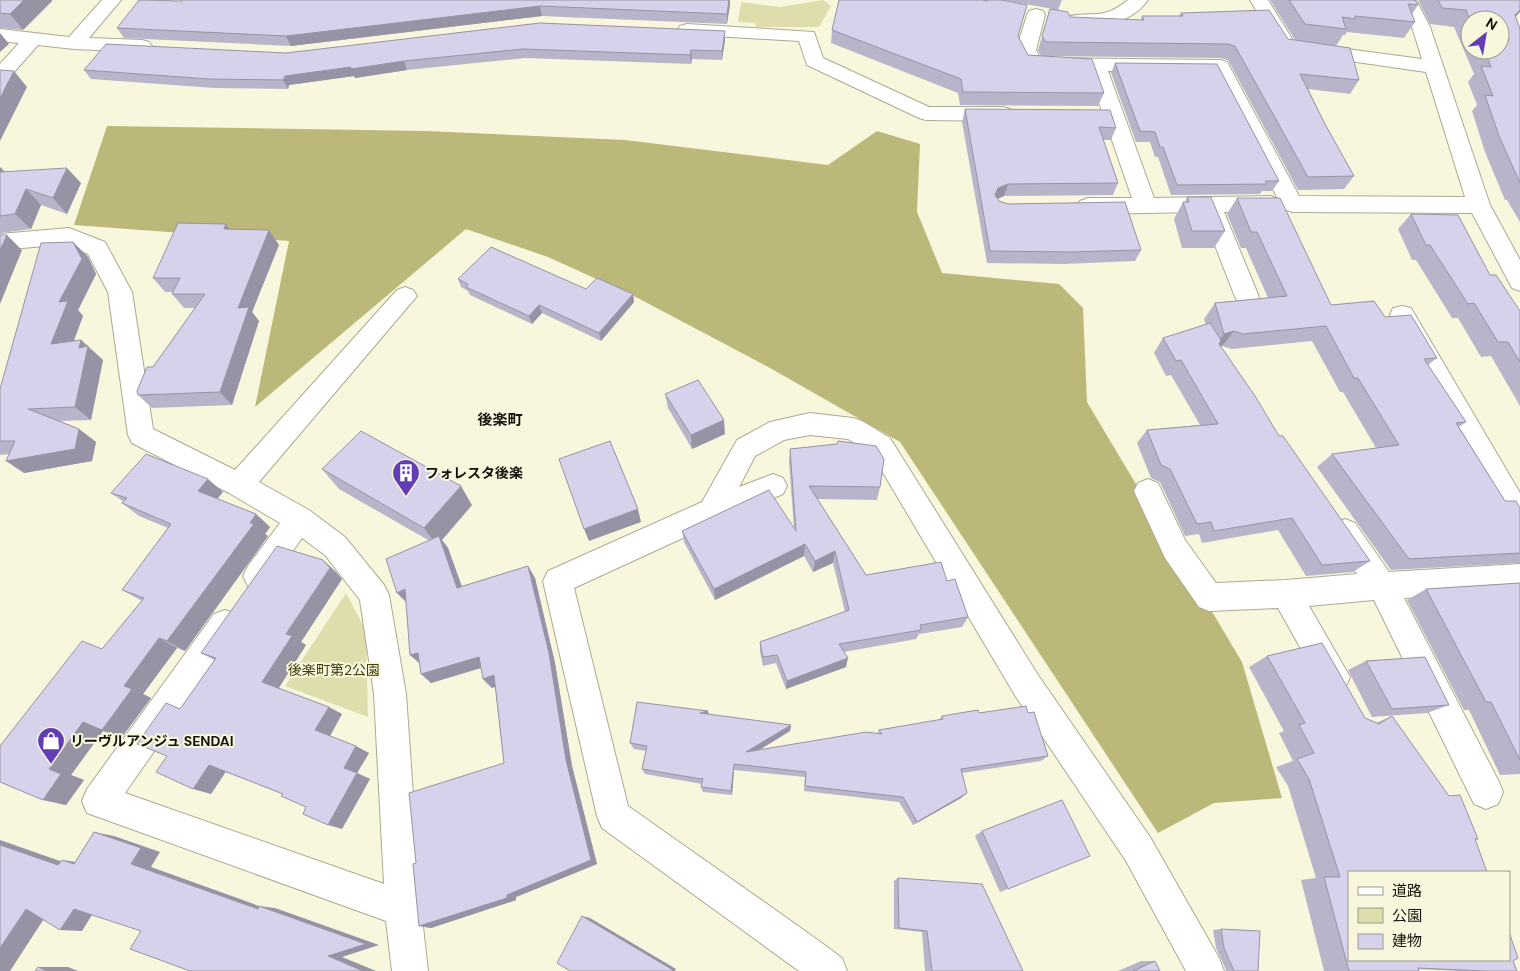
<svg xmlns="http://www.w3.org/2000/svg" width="1520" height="971" font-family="'DM Sans','Noto Sans JP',sans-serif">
<rect width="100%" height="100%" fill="#f8f7dd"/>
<path fill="#e0ddad" d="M823 0 831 6 819 27H756L755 23 738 22 741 2 780 7Z
M346 593 366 631 368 717 285 686Z"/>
<path fill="#bcb87a" d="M107 126 426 131 625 140 828 165 877 131 920 144 917 212 942 273 1059 284 1083 308 1087 402 1242 662 1282 798 1214 803 1158 833 900 442 770 368 634 296 548 257 466 229 255 407 289 241 74 225Z"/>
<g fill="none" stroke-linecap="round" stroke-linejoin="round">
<defs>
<path id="minor" d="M102 0H121L89 38 142 40 149 42 152 46 149 50 142 52 74 49 38 45 7 80 0 82V64L19 43 0 41V29L69 37Z
M1128 0H1148C1131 24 1093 32 1066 25L1064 21 1066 17C1094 10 1100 22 1128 0Z
M1250 0H1268L1294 42 1422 59 1412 27 1398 0H1416L1430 27 1490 205 1520 260V291L1512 288 1472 213 1292 212 1284 209 1281 204 1278 209 1270 212H1224L1259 297 1255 303 1247 306 1239 303 1235 297 1202 212 1088 214 1080 211 1077 206 1080 201 1088 198H1132L1088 71 1033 70 1026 68 1016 50 1027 15 1029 11 1036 9 1043 11 1045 15 1036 50 1040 58 1220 60 1227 62 1299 196 1465 197 1426 72 1280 51ZM1108 71 1213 72 1280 203 1278 199 1270 196 1154 198Z
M687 24 814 32 823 58 929 107H1003L1010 109 1013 114 1010 119 1003 121 926 120 919 118 807 65 799 41 680 34 678 30 680 26Z
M69 228 105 242 132 292 153 429 235 470 397 290 405 287 413 290 417 296 259 482 309 510 345 537 384 585 389 595 406 694 421 909 428 971H392L386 921 87 813 82 801 87 789 214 614 225 610 236 614 240 624 236 634 125 793 384 884 374 694 360 600 325 555 302 538 268 586 258 589 248 586 243 576 248 566 280 523 229 493 132 443 128 435 108 292 88 254 67 244 0 250V234Z
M1402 306 1411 308 1520 493V531L1510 528 1390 315 1393 308Z
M810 413 853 418 862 421 890 438 1038 675 1150 837 1219 958 1224 971H1186L1126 861 1016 697 872 454 848 439 810 435 784 440 755 456 739 487 773 474 783 478 787 486 783 494 722 520 574 588 628 806 815 938 842 958 847 971H799L602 828 597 816 543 581 548 571 702 502 737 440 770 422Z
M1148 479 1158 483 1185 540 1216 583 1286 580 1357 574 1331 532 1335 523 1345 519 1355 523 1389 572 1520 564V590L1404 598 1498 780 1503 792 1498 804 1486 809 1474 804 1374 600 1309 606 1350 677 1345 688 1334 692 1323 688 1278 608 1209 611 1199 607 1165 558 1134 491 1138 483Z"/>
</defs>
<use href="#minor" stroke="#abaa92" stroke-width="2"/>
<use href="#minor" fill="#fff" fill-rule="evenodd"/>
</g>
<path fill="#b8b5ca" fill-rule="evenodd" d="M0 0H52V1L23 30 0 28Z
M273 0H730V4L727 24 542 16 291 46 124 38 117 28Z
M986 0H1002L1018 36 1028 55 1041 56 1038 50 1050 9 1070 17 1141 20 1142 16H1179L1181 13 1288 39 1295 40 1270 0H1415L1418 5 1412 14 1415 22 1404 38 1347 32 1345 35H1343L1336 46 1359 80 1350 94 1308 89 1325 124 1354 176 1344 189 1298 190 1228 60 1220 58 1042 56 1104 93 1098 106 960 105 958 93 831 43 832 30Z
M1003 0H1062L1058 10Z
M1418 0H1520L1515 17 1520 29V222L1507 200H1505L1485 152 1472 111 1477 105 1468 82 1474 74 1454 27 1430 24ZM1470 20H1500V50H1470Z
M725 40 722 60 692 59 691 64 525 58 407 70 355 78 354 76 289 85 288 89 214 88 91 79 84 70 286 53Z
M1115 63 1279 181 1272 191H1262L1260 194 1171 195 1158 157H1155L1150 142H1136L1111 73Z
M965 109 1116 128 1111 140H1103L1118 183 1113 195 1004 196 998 199 999 201 1141 250 1135 261 1065 264 987 263 962 122Z
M0 167 4 171 81 183 67 214 41 205 31 229 0 233Z
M1187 197 1225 231 1214 248H1182L1174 219 1183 202H1185Z
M1237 198 1331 305 1385 317 1437 358 1428 365 1466 422 1459 427 1505 501 1520 508V563L1391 570 1317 467 1332 454 1376 448 1343 392H1340L1312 341 1232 349 1222 346 1221 347 1279 436 1370 561 1353 572 1306 576 1278 530 1202 543 1199 534 1185 536 1160 482 1151 478 1137 443 1147 430 1200 425 1171 375 1166 376 1154 353 1163 338 1206 325 1204 319 1215 303 1268 298 1246 248H1241L1227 214Z
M1411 214 1490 275 1520 311V406L1491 356 1481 357 1458 318H1452L1416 260H1412L1398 229Z
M226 224 229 229 269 230 279 245 252 312 259 321 232 405 152 408 138 395 153 367 195 308H184L172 294 174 292H165L153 278Z
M73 242 88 257 96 274 78 310 83 316 74 341 81 340 103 360 91 420 60 421 79 429 96 442 92 461 24 473 9 454 0 455V389Z
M458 279 633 294 634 302 601 341 542 313 532 324 470 295 468 291 461 287Z
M665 394 725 434 692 449 668 408Z
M790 449 880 487 877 500 817 499 866 575 947 581 968 617 962 627 919 634 916 639 844 652 846 667 786 689 776 663 763 666 760 652V642L845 612 833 563 813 572 804 556 715 600 684 542 682 531 794 528 789 462Z
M322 469 472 505 442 540 448 548 462 586 528 566 535 578 555 663 572 766 597 864 516 897V900L431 928 419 926 416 863 504 763 495 686 492 688 483 679 481 668 431 683 419 663 410 655 428 540 339 489Z
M223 492 217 499 256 514 270 527 265 534 268 536 185 651 177 648 143 694 151 698 122 737 103 731 71 775 84 780 66 805 43 800 102 649 142 601 122 590 168 528 139 516 122 503 124 502 111 493Z
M323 560 336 572 342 579 301 642 306 645 278 688 342 714 329 736 369 753 357 773 370 779 342 829 306 807 283 794 226 772 211 794 167 756 214 660 201 653Z
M1520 583V774L1500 775 1469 710H1464L1407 600 1426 589Z
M1267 656 1365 718 1376 723 1392 716 1478 839 1475 840 1513 961 1517 971H1460L1418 969 1419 971H1324L1301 880 1316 878 1288 786 1276 767 1293 761 1279 733 1284 731 1249 667Z
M1366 661 1449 705 1427 713 1372 717 1348 670Z
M979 713H1028L1048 756 1041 761 962 773 961 798 913 825 899 802 804 791 805 777 734 770 732 795 703 792 701 787 702 784 645 774 642 769 646 751 634 749 630 743 708 715 791 725 790 731 759 750 877 734 879 730 939 720 942 716Z
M982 831 1008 889 1000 892 975 836Z
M898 878 1023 971H925L922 932 894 929V881Z
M1221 929 1258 971H1225L1226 970 1216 948 1213 930Z
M1141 961H1155L1160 971H1118Z"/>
<path fill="#9693a4" d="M24 0H52V1L23 30 10 14Z
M729 0H730V4L727 24V14Z
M540 6 542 16 291 46 286 36Z
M1520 10V12L1502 31 1515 15Z
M725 31V40L722 60V51Z
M0 33 9 44 0 52Z
M691 50 692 59 691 64 690 55Z
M404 61 407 70 355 78 354 76 289 85 288 89 283 80 285 76 351 67Z
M14 71 27 87 0 141V98Z
M0 167 7 174 0 188Z
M67 168 81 183 67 214 53 198Z
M1008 184 1004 196 994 200 995 195 998 188Z
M26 189 41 205 31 229 15 214Z
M226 224 236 239 224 229Z
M269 230 279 245 252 312 259 321 232 405 220 392 238 308Z
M7 235 22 250 0 304V250Z
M73 242 88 257 96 274 78 310 83 316 67 358 51 344 59 302Z
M633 294 634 302 601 341 599 333Z
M539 305 542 313 532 324 529 316Z
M1234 331 1222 346 1213 349 1224 334Z
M81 340 103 360 91 420 75 407 79 348Z
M724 420 725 434 692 449 691 435Z
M79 429 96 442 92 461 24 473 6 461Z
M208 479 223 492 213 504 198 491Z
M461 486 472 505 442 540 448 548 466 599 457 588 437 546 424 528Z
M638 509 641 522 589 541 584 529Z
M256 514 270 527 265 534 268 536 185 651 167 641Z
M805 544 804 556 715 600 714 589Z
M835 551 833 563 813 572 815 561Z
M323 560 336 572 342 579 301 642 306 645 277 691 262 682Z
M528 566 535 578 555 663 572 766 597 864 516 897V900L431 928 419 926 507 895 566 760Z
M405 589 407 603 397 593Z
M159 638 177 648 143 694 151 698 122 737 103 731 71 775 84 780 66 805 43 800 49 769 83 722 124 686Z
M418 653 421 664 410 655Z
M479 657 487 666 431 683 421 674Z
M848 658 846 667 786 689 787 681Z
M494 675 502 684 492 688 483 679Z
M329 707 342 714 329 738 315 730Z
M708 711 709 717 700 713Z
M791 725 790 731 746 758V752Z
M356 746 369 753 357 773 370 779 342 829 328 825 344 768Z
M734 764V770L732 795 731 791Z
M209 765 226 771 211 794 193 789Z
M967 793 961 798 913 825 917 822Z
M94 832 114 836 160 852 151 867 273 911 258 909 131 864Z
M0 840 80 868 58 865 0 845Z
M62 860 83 863 74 864Z
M259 906 275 908 379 945 342 957 376 971H363L328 956Z
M26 909 49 911 10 971H0V948Z
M74 909 95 910 82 931 60 930Z
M582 916 590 918 676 969 675 971H672Z
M38 967H68L78 971H47Z"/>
<path fill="#d6d2eb" stroke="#9693a4" d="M0 0H24L10 14 0 13Z
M139 0 182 1V0H729L727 14 540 6 286 36 117 28Z
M839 0H982L987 1V0H1002L1027 5 1018 36 1028 55 1092 59 1104 93 963 92 961 79 832 30Z
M1289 0H1415L1418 5 1408 4 1415 22 1355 16V19L1342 17 1346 29 1305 24Z
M1438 0H1520V10L1515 15 1520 29V183L1499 136 1485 95 1493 96 1481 66 1491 67 1484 50H1500V20H1470L1466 10 1442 8Z
M1050 9 1068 12 1070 17 1144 20 1142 16H1183L1181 13 1269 10 1288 39 1350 48 1359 80 1300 74 1325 124 1354 176 1308 177 1235 46 1227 44 1046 42 1042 36Z
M540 23 725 31 722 51 691 50 690 55 523 49 404 61 351 69V67L285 76 283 80 209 79 84 70 106 44 286 53Z
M1115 63 1217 64 1279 181H1265L1267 184 1177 185 1163 147H1160L1155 132 1140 131Z
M0 70 14 71 0 98Z
M965 109 1110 110 1116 128 1099 127 1118 183 1008 184 998 188 995 195 999 201 1008 204 1125 202 1141 250 1070 252 990 251Z
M67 168 53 198 26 189 15 214 0 216V172Z
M1187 197H1211L1225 231H1192L1183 202H1189Z
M1237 198H1280L1331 305 1374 301 1385 317 1411 315 1437 358 1424 359 1466 422 1456 423 1505 501H1516L1520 508V553L1409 559 1332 454 1399 445 1358 378H1354L1326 326 1243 334 1234 331 1224 334 1215 303 1287 296 1257 232H1251Z
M1411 214 1458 215 1490 275H1496L1520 311V362L1508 342H1498L1474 303 1468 304 1430 245H1426Z
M178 223 226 224 224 229 269 230 238 308 249 307 220 392 138 395 137 391 147 367H153L205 294H172L180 278H153Z
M0 235H7L0 250Z
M73 242 82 259 59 302 68 301 51 344 81 340 79 348 88 346 75 407 28 409 79 429 75 449 6 461 15 441H0V389L41 243Z
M491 247 586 289 597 278 633 294 599 333 539 305 529 316 466 287 468 284 458 279Z
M1210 323 1221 340 1219 344 1224 351 1255 396 1279 436H1283L1370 561 1322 565 1292 518 1214 531 1211 522 1197 524 1170 469 1161 465 1147 430 1218 424 1181 360 1176 361 1163 338Z
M698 380 724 420 691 435 665 394Z
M361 431 461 486 424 528 322 469Z
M610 441 638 509 584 529 559 459Z
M838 441 876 446 884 459 880 487 809 486 866 575 941 562 947 581 955 579 968 617 920 625 921 630 839 644 848 658 787 681 777 655 763 657 760 642 849 610 835 551 815 561 805 544 714 589 682 531 769 490 796 531 790 449 837 444Z
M146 454 208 479 198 491 256 514 250 523 254 524 167 641 159 638 124 686 132 689 102 730 83 722 49 769 61 774 43 800 0 782V746L82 641 102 649 144 598 122 590 171 524 122 503 127 498 111 493Z
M439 536 457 588 528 566 549 653 566 760 591 860 507 895V898L419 926 413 864 416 863 409 793 504 763 494 675 483 679 479 657 421 674 418 653 410 655 405 589 397 593 386 559Z
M277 546 323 560 330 568 286 634 292 636 262 682 329 707 315 730 356 746 344 768 357 773 328 825 303 814 306 807 281 796 283 794 209 765 193 789 156 772 167 756 137 744 166 703 180 709 216 658 201 653Z
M1520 583V760L1491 702H1486L1426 589Z
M1322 643 1365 718 1379 724 1392 716 1449 796 1460 795 1478 839H1475L1487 872H1349V960H1509V932L1518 958 1513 961 1517 971H1484L1418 968 1419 971H1349L1324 877H1340L1309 779 1297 759 1314 753 1299 725 1305 723 1267 656Z
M1425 657 1449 705 1392 709 1366 661Z
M637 702 708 711 700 713 791 725 746 752 866 732 882 734 879 730 943 719 942 716 978 710 979 713 1026 706 1028 713 1034 712 1048 756 961 769 967 793 917 822 903 797 805 786 806 772 734 764 731 791 701 787 703 778 701 779 642 769 647 746 630 743Z
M1062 800 1090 856 1008 889 982 831Z
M94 832 141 848 131 864 258 909 259 906 366 944 328 956 363 971H190L130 949 141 931 74 909 60 930 26 909 0 948V845L58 865 62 860 74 864Z
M898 878 982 884 1023 971H932L927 931 899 928Z
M582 916 673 970 672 971H570L557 963Z
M1221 929 1260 931 1258 971H1234L1224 948Z
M1155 961 1160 971H1133Z
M38 967 47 971H35Z"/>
<defs>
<symbol id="building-pin" viewBox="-11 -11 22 30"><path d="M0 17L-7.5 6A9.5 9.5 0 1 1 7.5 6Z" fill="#633db5" stroke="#f8f7dd"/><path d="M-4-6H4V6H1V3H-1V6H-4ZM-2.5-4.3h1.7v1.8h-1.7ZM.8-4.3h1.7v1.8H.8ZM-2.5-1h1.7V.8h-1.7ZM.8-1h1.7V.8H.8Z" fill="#fff"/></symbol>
<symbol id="shop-pin" viewBox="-11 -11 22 30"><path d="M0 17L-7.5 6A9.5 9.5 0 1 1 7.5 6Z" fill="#633db5" stroke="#f8f7dd"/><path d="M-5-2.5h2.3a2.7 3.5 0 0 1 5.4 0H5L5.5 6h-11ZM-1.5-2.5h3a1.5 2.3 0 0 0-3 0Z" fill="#fff"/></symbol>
</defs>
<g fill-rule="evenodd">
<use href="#building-pin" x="390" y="457" width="32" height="43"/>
<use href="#shop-pin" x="35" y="725" width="32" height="43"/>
</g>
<g text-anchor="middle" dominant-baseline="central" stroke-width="4" stroke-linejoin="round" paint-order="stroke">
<g font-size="14" font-weight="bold" fill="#14130b" stroke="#f8f7dd" text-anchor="start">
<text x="425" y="473">フォレスタ後楽</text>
<text x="70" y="741">リーヴルアンジュ SENDAI</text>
</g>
<g font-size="14" fill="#403d0b" stroke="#f8f7dd">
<text x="334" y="670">後楽町第2公園</text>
</g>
<g font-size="15" font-weight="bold" fill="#14130b" stroke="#f8f7dd">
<text x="500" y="420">後楽町</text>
</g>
</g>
<rect x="1348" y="871" width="162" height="90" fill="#f8f7dd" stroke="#9d9c89"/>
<rect x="1358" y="887" width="25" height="8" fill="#ffffff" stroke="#9d9c89"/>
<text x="1392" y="896" font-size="15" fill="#14130b">道路</text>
<rect x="1358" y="908" width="25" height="15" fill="#e0ddad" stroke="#9d9c89"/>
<text x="1392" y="921" font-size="15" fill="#14130b">公園</text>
<rect x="1358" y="934" width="25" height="15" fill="#d6d2eb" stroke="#9d9c89"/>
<text x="1392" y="946" font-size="15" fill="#14130b">建物</text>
<g transform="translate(1485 35) rotate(31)"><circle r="24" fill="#f8f7dd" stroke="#9d9c89"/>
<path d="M0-4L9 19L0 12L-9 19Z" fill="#633db5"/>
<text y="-8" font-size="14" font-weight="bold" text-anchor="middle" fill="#14130b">N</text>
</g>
</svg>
